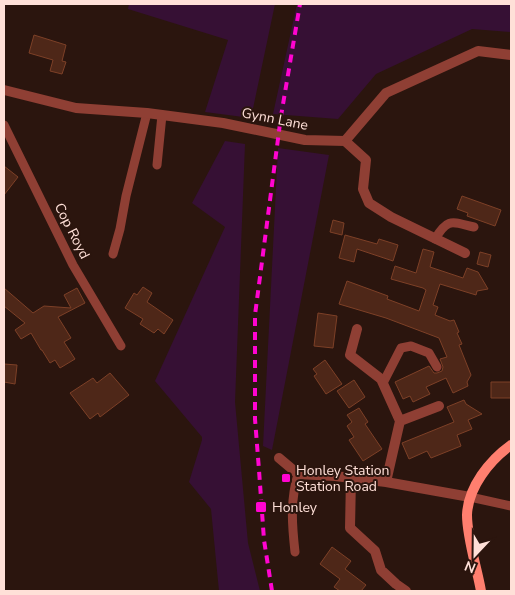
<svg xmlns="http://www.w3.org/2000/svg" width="515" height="595" font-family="'Nunito Sans',sans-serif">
<rect width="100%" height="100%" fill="#2b150e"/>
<path fill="#361034" d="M129 4H275L251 118 205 112 228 40 128 9Z
M297 4H511V32L472 29 376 74 338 119 273 114Z
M225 141 245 144 235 402 248 543 260 591H219L211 509 189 482 202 440V437L155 381 225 227 192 203Z
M278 148 329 155 272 450 263 446Z"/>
<path fill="#4e2718" stroke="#7d4027" d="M34 35 66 45 62 61 66 62 62 74 50 71 53 60 29 53Z
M4 166 18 177 4 195Z
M462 196 501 210 495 226 467 216 468 213 457 209Z
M333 220 344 223 342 235 330 232Z
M345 235 377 244 379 239 398 245 393 261 357 249 354 262 339 258Z
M423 249 434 252 430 267 463 278 467 268 478 272 488 289 477 291 476 295 440 284 433 305 438 307 435 315 450 321 454 320 459 332 457 333 462 344 459 345 471 375 467 382 468 386 453 393 446 378 426 387 430 394 413 402 410 396 403 399 395 382 429 366 434 373H437L442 371 443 367 440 359 447 357 439 338 386 318 339 304 347 281 388 296 387 299 419 311 426 290 423 288 391 279 395 266 416 273Z
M480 252 491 255 488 267 477 264Z
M143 287 152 293 147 302 173 320 164 334 158 329 154 333 140 324 143 319 125 308 134 293 137 295Z
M4 288 33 313 44 306 71 308 64 295 77 288 85 303 58 317 71 338 64 342 75 359 60 368 55 360 50 363 42 350H41L31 333 21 339 15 330 25 323 4 306Z
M318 313 337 316 333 348 314 346Z
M325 360 342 384 326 394 314 376 317 374 313 369Z
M4 364 17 365 15 384 4 382Z
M110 373 129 395 100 417 98 413 90 419 70 393 93 378 97 383Z
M354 380 365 397 349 408 337 391Z
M491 382H511V398H491Z
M464 400 466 404 482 414 468 420 472 429 457 435 461 446 431 458 427 451 409 459 402 443 454 422 447 407Z
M359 408 368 422 365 424 382 449 363 461 349 440 354 437 347 426 352 422 347 415Z
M332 547 351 561 345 569 366 585 361 591H340L334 587 340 579 320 564Z"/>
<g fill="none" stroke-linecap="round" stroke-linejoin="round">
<path stroke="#8f3f34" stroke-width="9" d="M4 125 73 265 121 346
M157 165 162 115
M435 239C448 217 452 222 474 227
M113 254 120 229 126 196 147 113
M383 383 401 348 411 346 429 353 437 367
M470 497 511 506
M295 552C292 525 290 501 298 474"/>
<path stroke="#8f3f34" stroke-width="10" d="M4 90 76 108 147 113 223 123 305 140 345 141 386 93 478 51 511 55
M345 141 366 160 363 189 369 203 391 217 465 253
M357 329 350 355 381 379 400 421
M279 458 298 474 335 476 386 482 470 497
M351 478 350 528 375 551 381 570 396 584 406 591
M386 482 400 421 439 406"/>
<path stroke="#ff7f6f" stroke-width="10" d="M481 591C477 568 467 538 467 515 468 487 490 460 511 445"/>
<path stroke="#ff04d0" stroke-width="4" stroke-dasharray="8 6" stroke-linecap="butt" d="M272 591 264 540 259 470 255 419V315L281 116 300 4"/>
</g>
<g fill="#ff04d0" stroke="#2b150e" stroke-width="2">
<rect x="281" y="473" width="10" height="10" rx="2.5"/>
<rect x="255" y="501" width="12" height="12" rx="2.5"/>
</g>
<g text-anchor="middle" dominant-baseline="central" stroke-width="4" stroke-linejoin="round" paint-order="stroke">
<g font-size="14" fill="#ffe0d8" stroke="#2b150e">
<text transform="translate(275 119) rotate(11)">Gynn Lane</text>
<text transform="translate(72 231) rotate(63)">Cop Royd</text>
</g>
<g font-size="14" fill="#ffe0d8" stroke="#2b150e" text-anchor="start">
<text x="296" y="470">Honley Station<tspan x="296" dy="16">Station Road</tspan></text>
<text x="272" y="507">Honley</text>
</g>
</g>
<rect width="515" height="595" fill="none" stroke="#ffe0d8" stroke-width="10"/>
<g transform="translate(475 555) rotate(202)" stroke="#2b150e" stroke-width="4" paint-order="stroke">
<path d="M0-4L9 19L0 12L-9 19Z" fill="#ffe0d8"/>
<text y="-8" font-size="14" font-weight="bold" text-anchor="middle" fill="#ffe0d8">N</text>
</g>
</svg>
